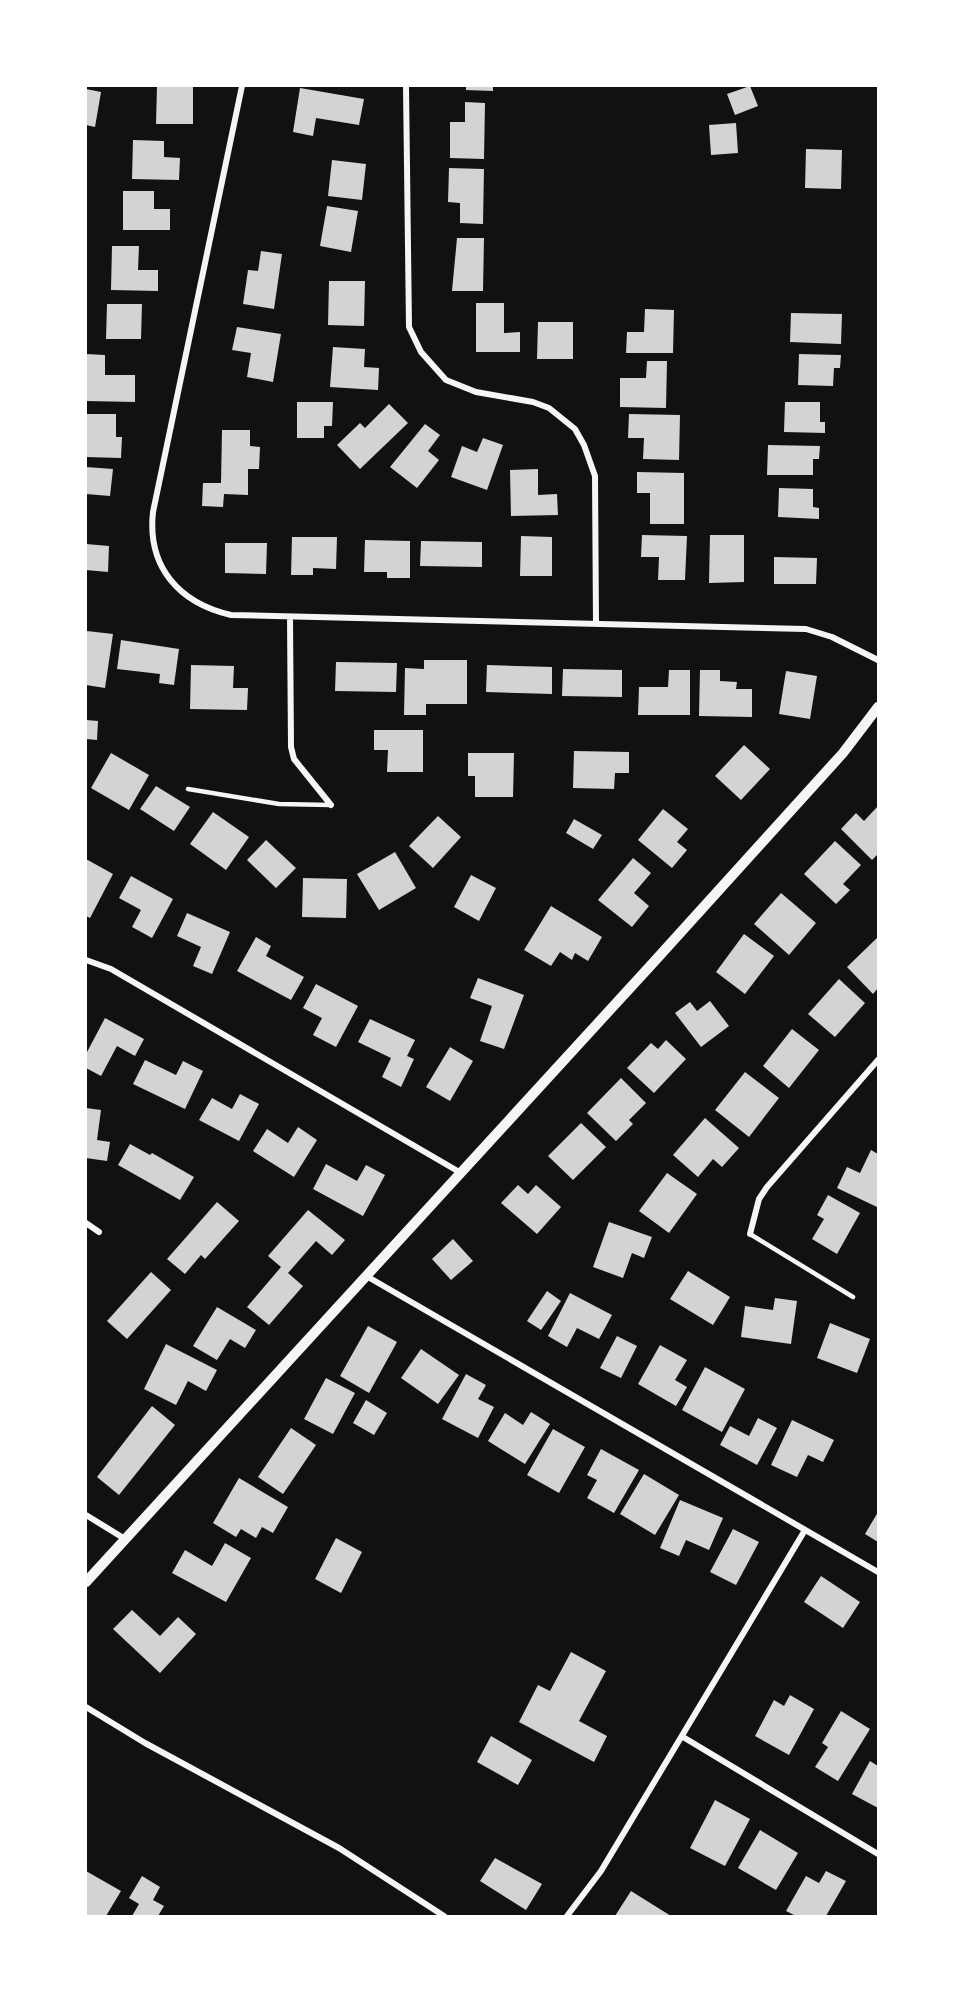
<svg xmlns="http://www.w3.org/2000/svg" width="964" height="2002" font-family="Bitter,serif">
<rect width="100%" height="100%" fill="#111"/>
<path fill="#d3d3d3" d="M157 86H193V124H156Z
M466 86H493V91L466 90Z
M750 86 758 106 735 115 727 94Z
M300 88 364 99 359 125 316 118 313 136 293 132Z
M86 89 101 92 95 127 86 125Z
M465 102 485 103 484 159 450 158V122H465Z
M736 123 738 153 711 155 709 125Z
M133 140 164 141V157L180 158 179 180 132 179Z
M806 149 842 150 841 189 805 188Z
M332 160 366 164 362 200 328 196Z
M449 168 484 169 483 224 460 223V203L448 202Z
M123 191H154V209H170V230H123Z
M327 206 358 211 351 252 320 246Z
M457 238H484L483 291H452Z
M112 246H139L138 270H158V291L111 290Z
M261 251 282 254 274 309 243 304 248 270 258 271Z
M329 281H365L364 326 328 325Z
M476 303H504V333L520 332V352H476Z
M107 304H142L141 339H106Z
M645 309 674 310 673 353H626L627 332H644Z
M791 313 842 314 841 344 790 342Z
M538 322H573V359H537Z
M237 327 281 334 273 382 247 377 251 353 232 350Z
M333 347 365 349 364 367 379 368 378 390 330 387Z
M86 354 105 355V375H135V402L86 401Z
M799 354 841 355 840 368H834L833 386 798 385Z
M647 361H667L666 408 620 407V378H646Z
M297 402H333L332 426H324V438H297Z
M785 402H820V422H825V433L784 432Z
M389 404 408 423 360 469 337 445 360 423 365 428Z
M86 414H116V437H122L121 458 86 457Z
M629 414 680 415 679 460 643 459 644 438H628Z
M425 424 440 435 428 451 439 460 417 488 390 467Z
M222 430H250V446L260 447 259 469H248V495L224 494 223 507 202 506 203 483H221Z
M483 438 503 445 487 490 451 477 462 446 477 452Z
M768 445 820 446 819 459H813V475H767Z
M86 467 113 469 110 496 86 494Z
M538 469V495L557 494 558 515 511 516 510 470Z
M637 472 684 473V524H650V493H637Z
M779 488 813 489V507L819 508V519L778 517Z
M642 535 687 536 685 580H658L659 557H641Z
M710 535H744V582L709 583Z
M521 536 552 537V576H520Z
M292 537H337L336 569 313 568V575H291Z
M365 540 410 541V578H387V572H364Z
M421 541 482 542V567L420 566Z
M225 543H267L266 574 225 573Z
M86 544 109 546 108 572 86 570Z
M774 557 817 558 816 584H774Z
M87 631 113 634 105 688 86 685Z
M121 640 179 649 174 685 159 683 160 674 117 669Z
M424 660H467V704H426V715H404L405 668 424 669Z
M336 662 397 663 396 692 335 691Z
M191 665 234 666 233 688H248L247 710 190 709Z
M487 665 552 667V694L486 692Z
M563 669 622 670V697L562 696Z
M669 670H690V715H638L639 687H668Z
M700 670H720V681L737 682 736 689H752V717L699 716Z
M786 671 817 676 810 719 779 714Z
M86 720 98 721 97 740 86 739Z
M374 730H423V772H387L388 750H374Z
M744 745 770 769 741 800 715 776Z
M574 751 629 752V773H615L614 789 573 788Z
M111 753 149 775 129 810 91 788Z
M468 753H514L513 797H475V776H468Z
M156 786 190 807 174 831 140 809Z
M878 806V854L872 860 841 829 856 813 864 821Z
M663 809 688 829 677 842 687 850 672 868 638 840Z
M213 812 249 837 226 870 190 844Z
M438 816 461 837 433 868 409 846Z
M574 819 602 835 593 849 566 833Z
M266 840 296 868 276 888 247 860Z
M835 841 861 865 843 884 850 890 836 904 804 874Z
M395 852 416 888 379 910 357 874Z
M633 858 651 873 634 893 649 906 632 927 598 900Z
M86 859 113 874 90 918 86 916Z
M471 875 496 888 479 921 454 907Z
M131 876 173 899 152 938 132 927 141 910 119 898Z
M303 878 347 879 346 918 302 917Z
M781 893 816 923 789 955 754 924Z
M551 906 602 937 588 961 575 953 572 960 560 952 551 966 524 950Z
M187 913 230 932 212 974 193 966 201 947 177 936Z
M744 934 774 956 745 994 716 972Z
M256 937 271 946 266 956 304 977 291 1000 237 971Z
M878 937V988L873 994 847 967Z
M478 978 524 995 504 1049 480 1041 492 1006 470 998Z
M839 979 865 1003 835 1037 808 1014Z
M316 984 358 1006 336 1047 313 1035 322 1018 303 1008Z
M710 1001 729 1026 701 1047 675 1013 690 1002 697 1011Z
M105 1018 144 1039 135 1056 117 1046 101 1076 86 1068V1054Z
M370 1019 415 1040 407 1056 414 1059 401 1087 382 1077 391 1058 358 1042Z
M792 1029 819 1050 789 1088 763 1066Z
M666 1040 686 1059 654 1093 627 1068 651 1043 658 1049Z
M450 1047 473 1061 450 1101 426 1087Z
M145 1060 176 1075 183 1061 203 1071 185 1109 133 1084Z
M745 1072 779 1098 749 1137 715 1110Z
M621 1078 646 1103 629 1120 633 1124 616 1141 587 1113Z
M240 1094 259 1104 239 1141 199 1120 212 1098 232 1109Z
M86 1108 101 1110 97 1140 110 1142 107 1161 86 1158Z
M705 1118 739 1148 722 1167 713 1159 698 1177 673 1155Z
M581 1123 606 1147 573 1180 548 1156Z
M298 1127 317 1140 294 1177 253 1151 267 1129 288 1143Z
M130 1144 150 1155 152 1153 194 1177 180 1200 118 1165Z
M871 1150 878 1154 877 1207 837 1188 847 1167 860 1173Z
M326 1164 357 1181 366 1165 385 1175 363 1216 313 1189Z
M667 1173 697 1194 669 1233 639 1211Z
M518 1185 528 1194 536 1185 561 1207 537 1234 501 1203Z
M828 1195 860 1213 837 1254 812 1239 824 1219 817 1215Z
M217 1202 239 1221 205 1259 201 1255 185 1274 167 1259Z
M308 1210 345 1240 332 1255 316 1241 288 1273 303 1286 269 1325 247 1307 281 1267 268 1256Z
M609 1222 652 1237 644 1258 632 1253 623 1278 593 1267Z
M453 1239 473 1261 451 1280 432 1259Z
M688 1271 730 1297 713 1325 670 1299Z
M151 1272 171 1290 127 1339 107 1321Z
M547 1291 561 1301 541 1330 527 1321Z
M570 1293 612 1315 599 1339 577 1328 567 1347 548 1336Z
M775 1298 797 1301 791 1344 741 1337 745 1306 773 1310Z
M217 1307 256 1330 245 1348 230 1339 217 1360 193 1346Z
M830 1323 870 1339 857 1373 817 1358Z
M368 1326 397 1342 369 1393 340 1376Z
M617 1336 637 1346 621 1378 600 1368Z
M166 1344 217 1370 206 1391 188 1381 176 1405 144 1389Z
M660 1345 687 1360 675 1380 687 1387 676 1406 638 1384Z
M421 1349 459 1375 438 1404 401 1378Z
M705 1367 745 1389 722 1432 682 1410Z
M466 1374 486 1385 478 1399 494 1407 478 1438 442 1419Z
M326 1378 355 1393 333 1434 304 1419Z
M366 1400 387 1413 374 1435 353 1423Z
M152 1406 175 1425 119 1495 97 1477Z
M531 1412 550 1424 525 1464 488 1441 505 1413 523 1425Z
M758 1418 777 1428 757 1465 720 1445 730 1426 749 1436Z
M792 1420 834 1440 823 1462 808 1455 797 1477 771 1465Z
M291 1428 316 1445 283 1494 258 1477Z
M553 1429 585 1447 559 1493 527 1475Z
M601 1449 639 1470 614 1513 587 1498 597 1480 587 1475Z
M644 1474 679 1495 655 1535 620 1514Z
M239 1478 288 1507 273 1533 262 1527 256 1538 241 1529 236 1537 213 1523Z
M680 1500 723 1518 709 1550 686 1540 679 1556 660 1548Z
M878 1512V1542L865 1534Z
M733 1529 759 1542 736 1585 710 1572Z
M336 1538 362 1552 341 1593 315 1579Z
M225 1543 251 1558 226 1602 172 1573 185 1550 212 1566Z
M821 1576 860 1602 843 1628 804 1602Z
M132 1610 160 1636 178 1617 196 1634 160 1673 113 1629Z
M571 1652 606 1671 579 1721 607 1736 594 1762 519 1722 538 1685 550 1691Z
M790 1695 814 1709 789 1755 755 1736 774 1700 784 1706Z
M841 1711 870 1729 838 1781 815 1767 828 1747 822 1743Z
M491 1736 532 1760 518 1785 477 1762Z
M870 1761 878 1766V1808L852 1794Z
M715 1800 750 1819 725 1866 690 1848Z
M760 1830 798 1853 776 1890 738 1868Z
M495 1858 542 1884 526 1910 480 1881Z
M86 1871 121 1891 106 1916H86Z
M826 1871 846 1881 826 1916H796L786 1911 806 1876 819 1883Z
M142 1876 160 1887 153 1900 164 1906 158 1916H132L139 1904 129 1898Z
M631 1891 671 1916H615Z"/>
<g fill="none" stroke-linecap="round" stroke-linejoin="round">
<path stroke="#f5f5f5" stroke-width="4.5" d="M188 789 279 804 331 805
M750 1234 853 1297"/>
<path stroke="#f5f5f5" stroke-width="6" d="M242 86 153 512C147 567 179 603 231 615L806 629 832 637 878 660
M406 86 409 327 421 352 446 380 476 392 533 402 549 408 575 429 584 445 595 476 596 624
M290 618 291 747 294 759 331 805
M86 960 111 969 461 1173
M86 1223 99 1232
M750 1234 759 1199 767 1187 878 1060
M368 1277 878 1572
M86 1515 125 1539
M86 1707 145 1743 339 1848 444 1916
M683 1737 878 1854
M567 1916 601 1871 805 1530"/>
<path stroke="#f5f5f5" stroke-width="10" d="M86 1582 652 964 843 753 878 707"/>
</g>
<rect width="964" height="2002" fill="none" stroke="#ffffff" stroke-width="174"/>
</svg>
